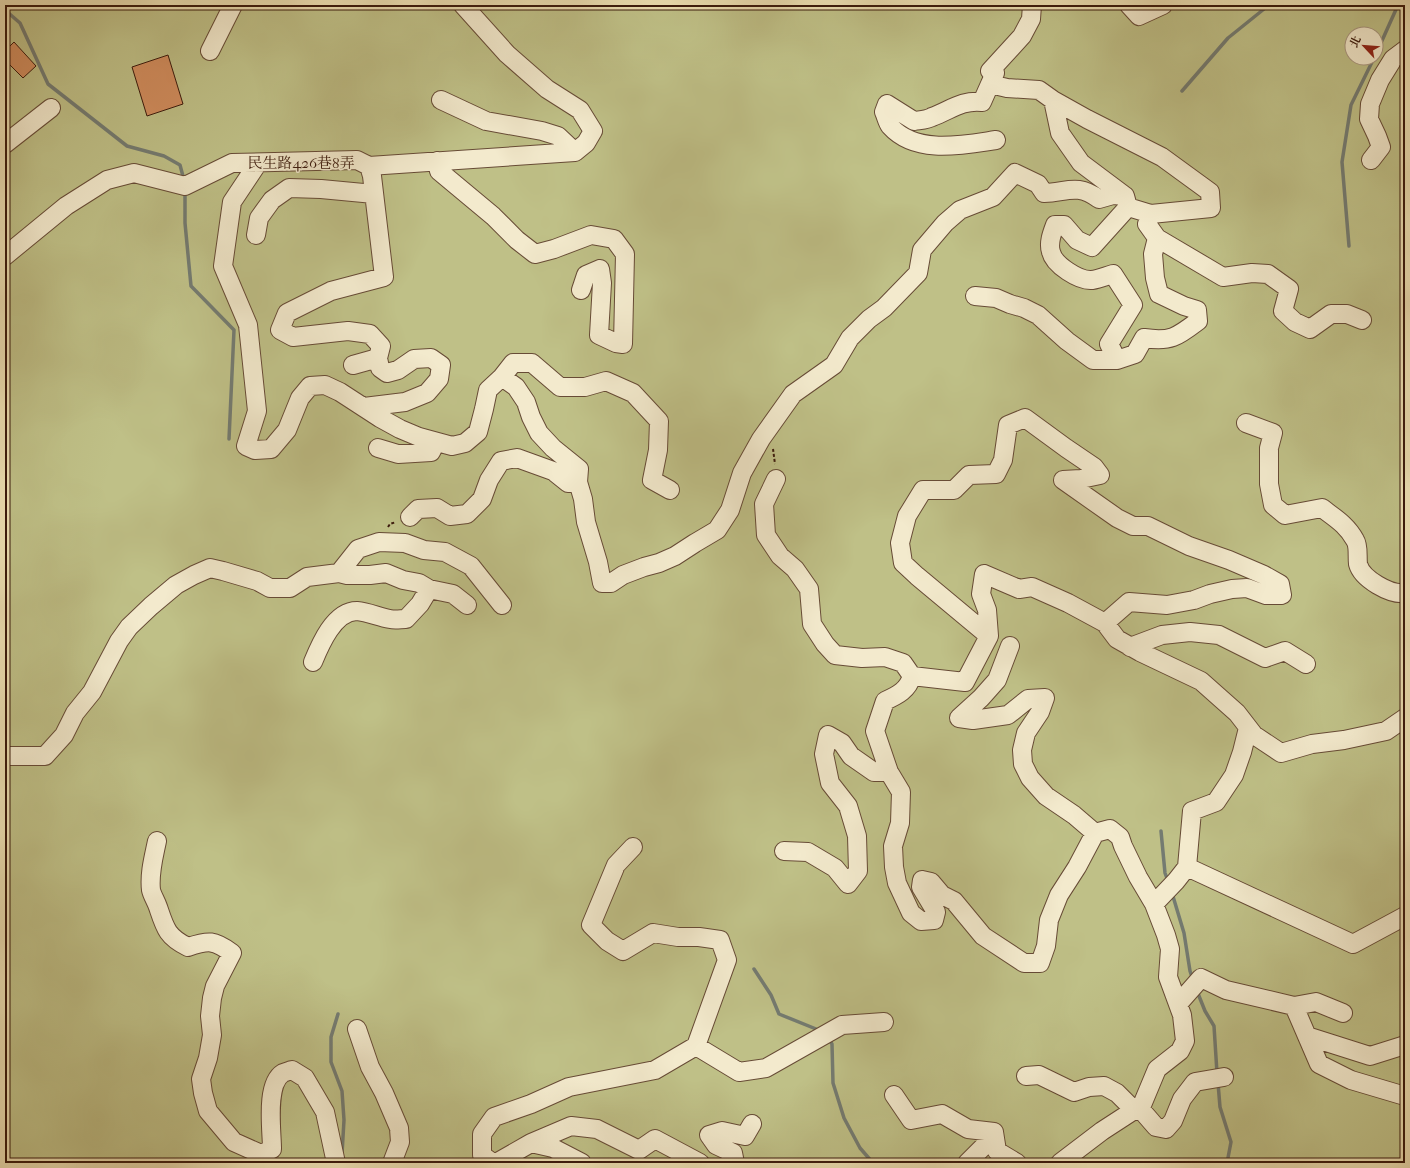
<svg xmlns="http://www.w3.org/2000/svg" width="1410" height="1168" font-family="'IM FELL French Canon','Noto Serif TC',serif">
<rect width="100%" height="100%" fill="#ecdfb2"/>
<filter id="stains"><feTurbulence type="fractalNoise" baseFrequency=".005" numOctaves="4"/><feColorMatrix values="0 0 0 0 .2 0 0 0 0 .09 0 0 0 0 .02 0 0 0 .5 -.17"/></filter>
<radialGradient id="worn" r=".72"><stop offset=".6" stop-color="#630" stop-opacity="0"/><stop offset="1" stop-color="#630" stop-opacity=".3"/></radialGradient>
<path fill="#bfc087" stroke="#7d6d4a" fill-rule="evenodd" d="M5 5H1405V1163H5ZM1352 34H1376V58H1352Z"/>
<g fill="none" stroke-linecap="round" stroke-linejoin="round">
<path stroke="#747b71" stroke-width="3.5" d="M5 10 20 23 48 84 127 146 164 156 180 165 184 180
M1376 54 1398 5
M1182 91 1228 38 1269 5
M185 190V223L191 286 234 330 229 439
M1349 246 1342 162 1351 105 1374 58
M1161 831 1165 873 1168 881
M1172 893 1184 933 1190 971 1193 980
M754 969 771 995 779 1014 821 1031
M1197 991 1205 1011 1214 1026 1217 1073
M338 1014 331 1037V1062L342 1091 344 1120 342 1154
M828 1038 832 1044 833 1083 844 1118 860 1148 873 1163
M1218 1083 1220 1107 1231 1142 1227 1163"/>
</g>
<path fill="#d18d5e" stroke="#3b1a0c" d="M14 42 36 66 23 78 5 60V51Z
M168 55 183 104 147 116 132 67Z"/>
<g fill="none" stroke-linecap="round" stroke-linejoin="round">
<defs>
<path id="minor" d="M1129 5 1139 16 1163 5
M210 51 233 5
M990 84 982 102C961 100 951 110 932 117 927 120 920 120 914 121L887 104 884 112C886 116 887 122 890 126 916 155 962 145 996 140
M441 100 486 121 542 131 558 136 575 152
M1053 100 1060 133 1081 163 1125 196
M5 144 51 108
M1371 160 1381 147 1377 136 1369 119 1370 104 1380 80 1393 59 1405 50
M437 161 439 171 493 216 517 240 535 254 554 249 591 235 614 239 625 254 623 344 616 343 599 335 602 283 600 269 586 275 581 290
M258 163 232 202 223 266 248 325 257 411 246 446 255 450 271 449 287 430 300 398 310 386 325 385 340 392 380 418 400 429 419 437 452 446 465 443 478 432 484 409 488 390 502 377 516 387 526 402 531 417 539 433 553 448 579 469 578 482 583 499 586 522 598 562 602 583H611L623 575 644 567 659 563 675 556 695 543 717 530 730 510 742 473 761 439 793 394 834 365 850 338 869 319 884 308 918 273 922 250 945 223 960 210 993 197 1015 173 1038 184 1044 193C1068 192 1077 183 1099 199L1113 195 1125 196 1128 207 1151 214
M369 166 575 152 586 143 593 131 580 110 547 89 507 54 463 5
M256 235 259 218 272 200 289 188 321 189 374 194
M1157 238 1223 277 1252 273 1268 274 1289 289 1283 311 1295 322 1310 329 1331 314H1347L1362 320
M5 256 66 206 107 180 134 173 185 186 232 163 357 160 369 166 372 176 384 277 331 291 287 313 280 330 293 337 348 331 370 334 381 346 378 358 353 365
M975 296 996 298 1010 304 1024 308 1038 315 1067 341 1093 360H1117L1135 354 1144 338C1171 342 1177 337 1198 321L1197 310 1184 306 1159 294 1155 278 1153 254 1157 238 1147 224 1151 214 1211 208 1210 192 1162 157 1087 119 1053 100 1039 90 1007 88 990 84 995 73 990 71 1022 36 1031 19 1032 5
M1117 360 1109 344 1133 305 1113 274C1106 276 1099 279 1092 280 1079 281 1054 265 1051 252 1048 243 1052 233 1055 225H1064L1077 240 1092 247 1128 207
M502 377 513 363H532L560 387H585L606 381 633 393 659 421 658 450 652 480 670 490
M364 407 405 402 427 393 439 379 441 365 431 358 414 359 398 370 387 373 380 368 378 358
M1246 423 1273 433 1269 448V484L1273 505 1285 515 1322 508C1335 518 1347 525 1355 540 1359 546 1357 556 1358 564 1362 579 1390 595 1405 593
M378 448 398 454 431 452 436 442
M776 479 764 504 766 535 780 556 795 569 809 589 812 624 825 644 835 655 862 658 885 657 903 663 912 676C908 690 898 695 885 701L875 731 889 772 901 792 900 823 893 846 894 867 897 883 911 913 921 921 934 920 936 912 921 887 922 880 931 882 942 895 954 901 983 936 1024 963H1040L1046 946 1049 920 1059 895 1077 867 1095 833 1110 829 1120 837 1123 846 1138 877 1154 904 1166 935 1170 949 1168 977 1182 1015 1185 1041 1180 1051 1157 1069 1142 1105 1102 1131 1060 1163
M410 517 418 509 437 508 450 516 467 514 482 499 489 480 501 461 517 458 553 471 568 483 578 482
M429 589 453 594 467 605
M989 636 917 576 903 563 900 543 907 516 923 490H954L969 475 996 474 1003 460 1008 425 1025 418 1066 448 1094 467 1100 475 1081 479 1063 480 1117 518 1133 526H1148L1189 546 1229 560 1264 575 1280 584 1282 595H1266L1247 588 1232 589 1210 594 1194 600 1167 605 1129 602 1105 623
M1010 646 997 680 981 698 959 718 973 720 1008 715 1028 699 1045 698 1040 712 1026 733 1022 750 1023 764 1030 778 1046 796 1074 815 1095 833
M1130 647 1162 635 1190 632 1219 635 1265 658 1285 651 1306 664
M313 662C320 645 334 611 357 611 368 612 379 617 390 619 395 620 401 619 406 619L420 604 429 589 419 583 403 580 386 573 370 575H347L339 573
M912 676 965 682 989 636 987 610 981 594 984 574 1019 589 1032 587 1068 603 1105 623 1117 639 1140 652 1201 681 1237 713 1254 735 1281 753 1312 744 1344 740 1386 731 1405 718
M5 756H45L64 735 75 713 92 692 119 641 129 627 151 606 176 585 194 575 210 568 223 571 257 581 270 588H290L307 577 339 573 358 549 379 542 405 543 424 550 445 552 471 566 502 605
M157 841C154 856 149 873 151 890 152 895 156 901 158 907 165 928 167 937 188 947 209 940 214 940 232 953L215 986 212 998 210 1016 212 1035 208 1058 201 1079 203 1093 208 1111 234 1142 261 1154 272 1149C272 1131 265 1084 283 1073 285 1072 289 1071 292 1070L305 1078 325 1112 336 1163
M784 851 808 852 835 868 848 884 858 871 857 836 848 806 830 783 824 754 828 735 842 743 851 756 874 772H889
M1187 867 1353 944 1405 916
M1154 904 1176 881 1187 867 1192 811 1216 802 1234 775 1242 752 1248 728
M1178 1004 1201 978 1226 990 1294 1006 1319 1064 1351 1080 1405 1096
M1294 1006 1316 1002 1343 1013
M357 1029 370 1067 384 1093 399 1128 400 1142 392 1163
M1307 1036 1370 1056 1405 1045
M696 1046 739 1072 766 1068 842 1025 884 1022
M1026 1076 1039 1075 1074 1092 1089 1087 1104 1086 1117 1093 1134 1110 1143 1112 1156 1127 1166 1129 1173 1121 1182 1099 1195 1082 1224 1077
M894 1095 911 1120 942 1114 968 1129 994 1132
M531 1143 571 1126 597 1129 639 1150 655 1139 700 1163
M493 1163 482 1155V1134L494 1117 531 1104 569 1087 655 1070 696 1046 727 960 720 940 699 937H678L653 933 623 951 607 941 591 925 616 865 633 847
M496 1163 531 1143 553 1148 582 1163
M735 1163 733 1153 716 1145 709 1135 722 1131 745 1136 752 1124
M967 1163 988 1142 994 1132 997 1151 1017 1163"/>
</defs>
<use href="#minor" stroke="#674b36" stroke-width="20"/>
<path stroke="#3b1a0c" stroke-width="2" stroke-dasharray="3 2" stroke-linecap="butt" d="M773 449 775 464
M388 527 390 524 396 522"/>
<use href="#minor" stroke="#f3eacd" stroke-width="18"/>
</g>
<g text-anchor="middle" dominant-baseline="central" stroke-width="3" stroke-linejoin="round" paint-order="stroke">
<g font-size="15" fill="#3b1a0c" stroke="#f3eacd">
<text x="301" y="163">民生路426巷8弄</text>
</g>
</g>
<rect width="1410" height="1168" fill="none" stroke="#ecdfb2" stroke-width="20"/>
<rect x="6" y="6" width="1398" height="1156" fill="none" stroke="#3b1a0c" stroke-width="2"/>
<rect x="10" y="10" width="1390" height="1148" fill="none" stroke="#3b1a0c"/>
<g transform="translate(1364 46) rotate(296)"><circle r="19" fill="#f3eacd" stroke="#a99780"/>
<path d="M0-3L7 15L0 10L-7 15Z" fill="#8f2418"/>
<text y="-6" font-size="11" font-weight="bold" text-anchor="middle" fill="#3b1a0c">北</text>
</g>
<rect width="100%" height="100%" filter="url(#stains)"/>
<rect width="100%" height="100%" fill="url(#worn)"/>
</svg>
